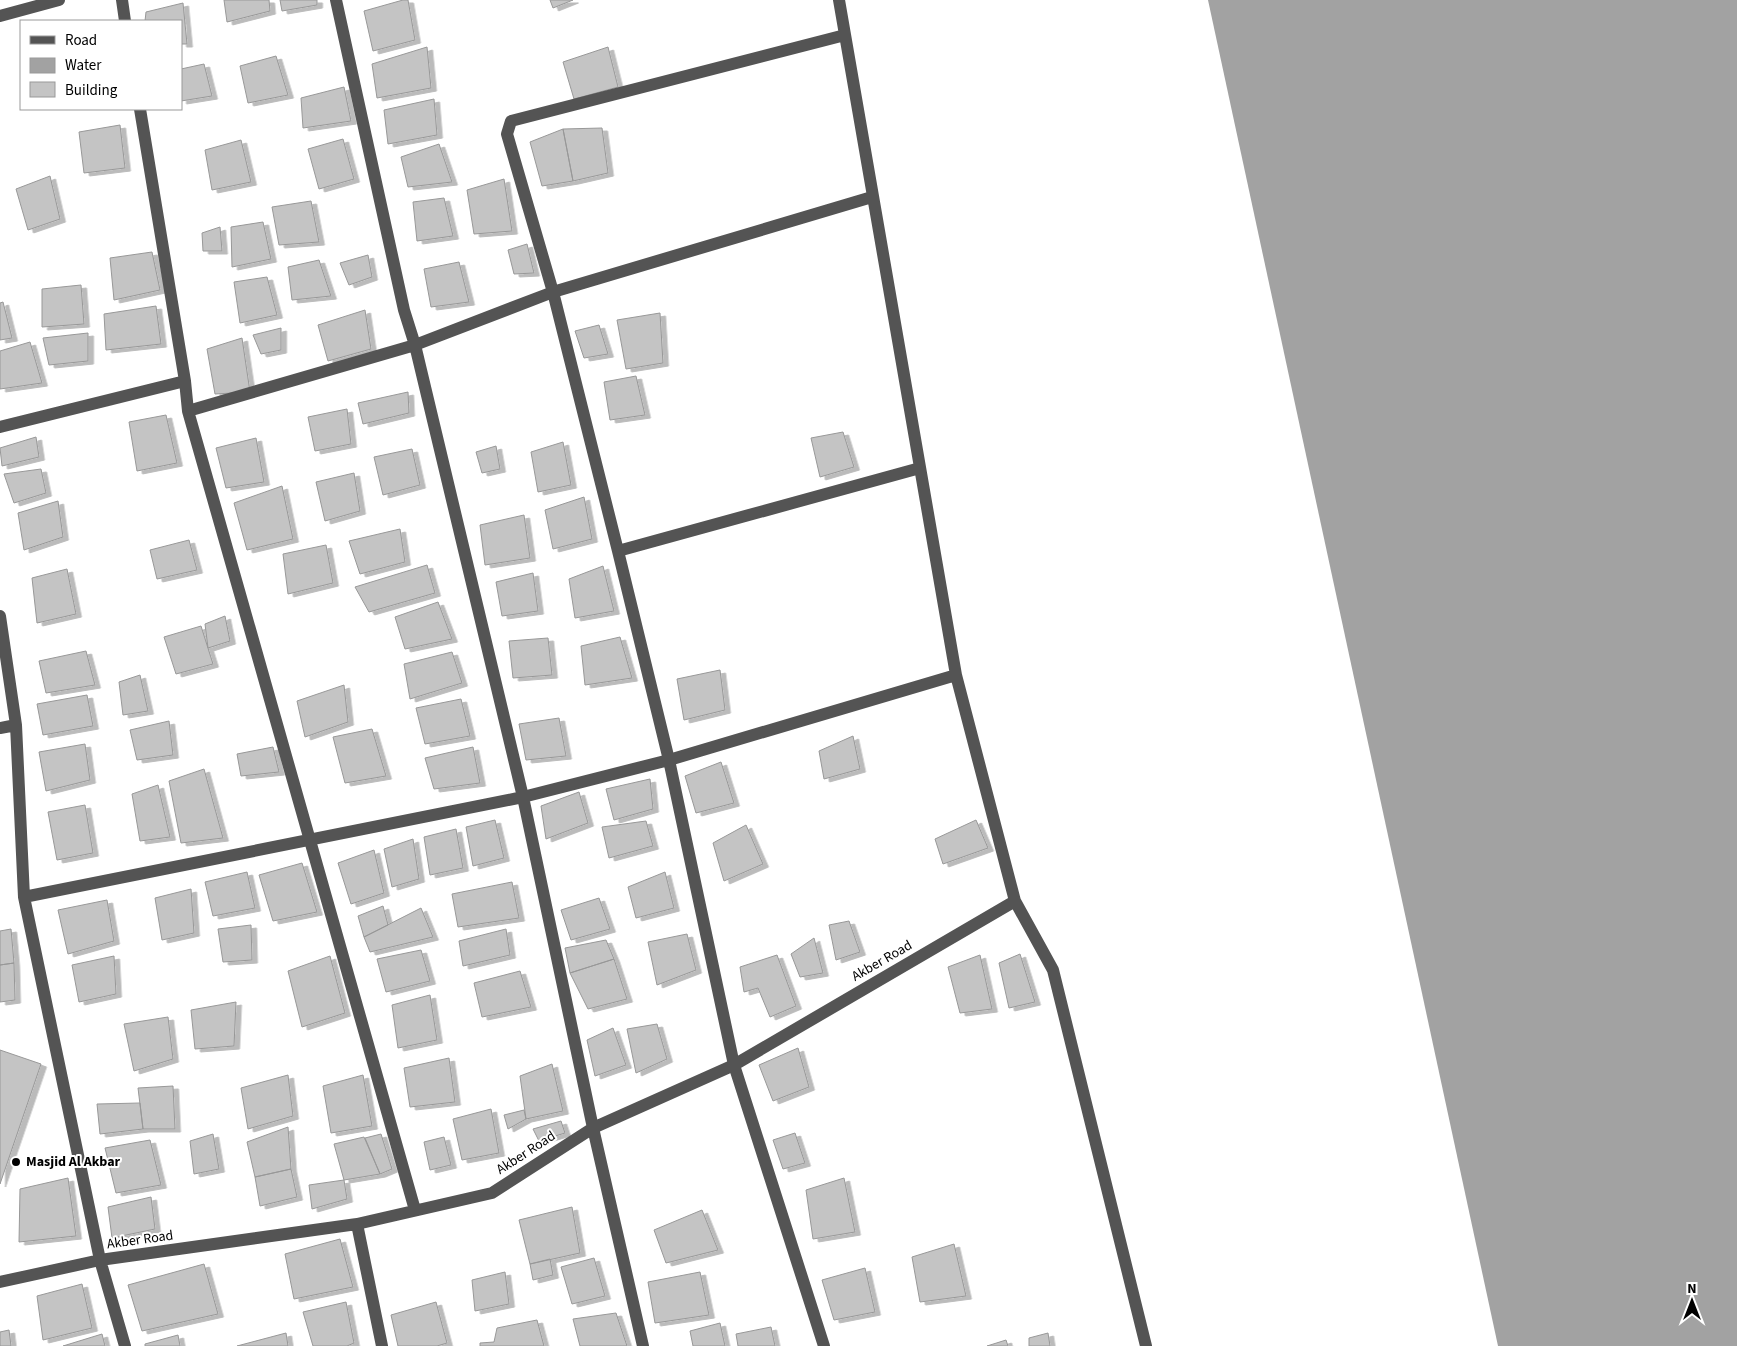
<svg xmlns="http://www.w3.org/2000/svg" width="1737" height="1346" font-family="'Source Sans 3',sans-serif">
<defs>
<filter id="shadow"><feDropShadow dx="5.5" dy="3" stdDeviation="0" flood-color="#0004"/></filter>
</defs>
<rect width="100%" height="100%" fill="#fff"/>
<path fill="#a2a2a2" d="M1208 0H1737V1346H1498Z"/>
<path fill="#c4c4c4" stroke="#989898" filter="url(#shadow)" d="M224 0H269L270 11 227 22Z
M280 0H317V5L282 11Z
M403 0H408L415 40 373 51 364 11Z
M550 0H573L553 8Z
M183 3 187 44H181V21H145L146 12Z
M427 47 431 88 377 98 372 64Z
M608 47 618 87 574 99 563 62Z
M276 56 288 95 248 103 240 66Z
M204 64 212 96 181 101V69Z
M344 87 351 121 303 128 301 98Z
M434 99 437 135 388 144 384 110Z
M120 125 125 168 84 173 79 132Z
M602 128 608 173 573 181 563 129Z
M563 129 573 181 542 186 530 142Z
M343 139 354 179 319 189 308 149Z
M241 140 251 182 212 190 205 150Z
M439 144 452 182 408 187 401 157Z
M50 176 60 219 28 230 16 189Z
M504 179 512 231 474 234 467 190Z
M444 198 453 236 417 241 413 202Z
M311 201 319 242 279 245 272 207Z
M263 222 271 259 232 267 231 227Z
M220 227 222 251H203L202 233Z
M527 244 534 273 514 274 508 250Z
M152 252 160 290 114 300 110 258Z
M368 255 372 277 349 285 340 263Z
M319 260 331 296 292 300 288 267Z
M459 262 469 302 431 307 424 269Z
M267 277 277 315 240 323 234 282Z
M81 285 84 324 42 327V289Z
M3 302 12 338 0 340V303Z
M156 306 161 344 106 350 104 314Z
M365 310 371 349 328 361 318 325Z
M660 313 663 363 626 369 617 320Z
M599 325 608 354 584 358 575 331Z
M281 328V350L261 354 253 335Z
M88 333V361L49 365 43 338Z
M242 338 250 392 215 394 207 349Z
M30 342 42 383 0 389V351Z
M636 376 645 415 610 420 604 382Z
M408 392 409 413 363 424 358 403Z
M347 409 351 444 315 451 308 417Z
M166 415 177 463 137 471 129 422Z
M843 432 854 467 820 477 811 438Z
M36 437 39 457 2 466 0 448Z
M256 438 264 482 226 488 216 448Z
M563 442 571 485 538 492 531 452Z
M496 446 500 469 482 473 476 452Z
M412 449 420 485 383 495 374 457Z
M41 469 46 493 14 503 4 474Z
M354 473 360 511 325 521 316 482Z
M282 486 293 539 247 550 234 503Z
M584 497 592 539 553 549 545 510Z
M58 501 63 537 24 550 18 513Z
M524 515 530 558 485 565 480 525Z
M400 529 405 562 360 574 349 541Z
M189 540 197 570 157 579 150 550Z
M326 545 333 583 288 594 283 554Z
M427 565 435 593 369 612 355 587Z
M603 566 614 611 575 618 569 579Z
M67 569 76 614 37 623 32 578Z
M533 573 538 611 502 616 496 582Z
M438 602 452 639 405 649 395 617Z
M225 616 230 641 208 648 205 624Z
M201 626 213 664 176 674 164 637Z
M620 637 632 678 585 685 581 646Z
M548 638 552 675 513 678 509 641Z
M86 651 95 685 46 693 39 661Z
M452 652 462 683 410 699 404 664Z
M720 670 725 710 684 720 677 679Z
M140 675 148 711 123 715 119 682Z
M344 685 348 722 305 737 297 701Z
M87 695 93 726 43 735 37 704Z
M461 699 470 736 425 744 416 708Z
M559 718 566 756 526 760 519 724Z
M169 721 173 755 137 760 130 730Z
M372 729 386 776 345 783 333 737Z
M853 736 860 769 824 779 819 751Z
M85 744 90 780 46 791 39 752Z
M273 747 279 772 241 776 237 754Z
M473 747 480 783 434 789 425 758Z
M721 762 734 803 696 813 685 776Z
M204 769 223 838 181 843 169 781Z
M650 779 653 809 614 820 606 789Z
M158 785 170 837 140 841 132 794Z
M579 792 588 823 546 839 541 806Z
M85 805 93 853 57 860 48 812Z
M495 820 504 858 473 866 466 827Z
M976 820 988 848 943 864 935 839Z
M646 821 653 846 609 858 602 827Z
M746 825 763 864 724 881 713 843Z
M456 829 463 868 430 875 424 837Z
M413 839 419 879 392 887 384 849Z
M374 850 384 893 351 904 338 863Z
M302 863 317 912 273 921 259 875Z
M247 872 255 908 213 916 205 882Z
M665 872 674 908 636 918 628 887Z
M512 882 519 918 458 927 452 894Z
M191 889 194 933 162 940 155 898Z
M599 898 610 929 571 940 561 910Z
M107 900 114 941 68 954 58 910Z
M383 906 388 925 364 937 358 916Z
M421 908 433 937 370 952 364 937Z
M849 921 860 952 836 960 829 925Z
M251 925 252 960 223 962 218 929Z
M11 929 14 963 0 965V931Z
M506 929 510 955 463 966 459 941Z
M687 934 696 970 657 985 648 942Z
M814 938 823 973 800 977 791 954Z
M606 940 614 959 570 973 565 948Z
M421 950 430 981 386 992 377 959Z
M1020 954 1035 1002 1009 1008 999 963Z
M777 955 796 1006 770 1017 758 988 744 992 740 967Z
M980 955 992 1009 960 1013 948 967Z
M114 956 116 994 79 1002 72 965Z
M330 956 345 1013 302 1027 288 971Z
M614 959 627 999 588 1009 570 973Z
M14 963 15 1000 0 1002V965Z
M520 971 531 1007 482 1017 474 983Z
M430 995 437 1040 398 1048 392 1005Z
M236 1002 234 1046 195 1049 191 1010Z
M168 1017 173 1059 134 1071 124 1024Z
M657 1024 667 1059 636 1073 627 1029Z
M613 1028 626 1065 595 1076 587 1040Z
M798 1048 809 1087 773 1101 759 1065Z
M0 1050 41 1064 0 1184Z
M449 1058 455 1102 410 1107 404 1068Z
M552 1064 563 1111 526 1119 520 1076Z
M288 1075 293 1116 248 1129 241 1088Z
M363 1075 372 1126 331 1133 323 1086Z
M173 1086 175 1129H143L138 1088Z
M140 1103 143 1129 100 1134 97 1104Z
M491 1109 499 1153 462 1160 453 1119Z
M524 1110 526 1119 508 1129 504 1115Z
M561 1121 565 1133 539 1141 533 1129Z
M288 1127 291 1169 255 1177 247 1142Z
M795 1133 805 1163 783 1169 773 1140Z
M213 1134 219 1169 194 1174 190 1141Z
M381 1134 392 1169 380 1174 365 1138Z
M364 1137 380 1174 344 1180 334 1144Z
M444 1137 451 1165 430 1170 424 1142Z
M150 1140 161 1185 116 1193 105 1148Z
M291 1169 297 1197 260 1206 255 1177Z
M68 1178 76 1236 19 1242 20 1189Z
M844 1178 855 1232 813 1239 806 1190Z
M344 1180 347 1199 312 1209 309 1185Z
M151 1197 155 1229 112 1238 108 1207Z
M572 1207 580 1253 530 1264 519 1220Z
M702 1210 718 1250 666 1263 654 1230Z
M340 1239 353 1287 294 1299 285 1254Z
M954 1244 966 1296 920 1302 912 1257Z
M594 1258 605 1296 572 1304 561 1267Z
M550 1259 553 1275 533 1280 530 1264Z
M204 1264 218 1314 142 1331 128 1285Z
M865 1268 875 1312 834 1320 822 1280Z
M505 1272 509 1304 475 1311 472 1280Z
M700 1272 709 1315 655 1323 648 1282Z
M82 1284 92 1328 43 1340 37 1296Z
M346 1302 354 1343 347 1346H313L303 1312Z
M436 1302 447 1343 437 1346H398L391 1315Z
M616 1313 627 1346H580L573 1319Z
M537 1320 544 1346H480V1343L494 1342 497 1328Z
M720 1323 725 1346H693L690 1331Z
M771 1327 775 1346H738L736 1334Z
M9 1330 11 1346H0V1332Z
M286 1333 288 1346H237Z
M1048 1333 1050 1346H1029V1338Z
M102 1334 105 1346H63Z
M178 1335 180 1346H145V1344Z
M1006 1340 1008 1346H987Z"/>
<g fill="none" stroke-linecap="round" stroke-linejoin="round">
<path stroke="#545454" stroke-width="12" d="M122 0 125 21
M336 0 404 310 415 345 523 797 593 1128 643 1346
M839 0 956 675 1015 901 1053 970 1146 1346
M0 16 59 0
M845 35 511 121 507 134 553 292 872 197
M140 109 185 381
M188 411 415 345 553 292 618 551 669 760 956 675
M0 427 185 381 188 411 415 1210
M618 551 920 468
M0 616 16 725 24 897 100 1260 125 1346
M0 728 16 725
M24 897 523 797 669 760 734 1065 824 1346
M357 1224 382 1346
M0 1282 100 1260 357 1224 492 1193 593 1128 734 1065 1015 901"/>
</g>
<circle fill="#000" stroke="#fff" stroke-width="2" cx="16" cy="1162" r="5"/>
<g text-anchor="middle" dominant-baseline="central" stroke-width="4" stroke-linejoin="round" paint-order="stroke">
<g font-size="14" fill="#000" stroke="#fff">
<text transform="translate(882 961) rotate(-30)">Akber Road</text>
<text transform="translate(526 1153) rotate(-33)">Akber Road</text>
<text transform="translate(140 1240) rotate(-8)">Akber Road</text>
</g>
<g font-size="14" font-weight="bold" fill="#000" stroke="#fff" text-anchor="start">
<text x="26" y="1162">Masjid Al Akbar</text>
</g>
</g>
<rect x="20" y="20" width="162" height="90" fill="#ffffff" stroke="#999999"/>
<rect x="30" y="36" width="25" height="8" fill="#545454" stroke="#999999"/>
<text x="65" y="45" font-size="15" fill="#000000">Road</text>
<rect x="30" y="58" width="25" height="15" fill="#a2a2a2" stroke="#999999"/>
<text x="65" y="70" font-size="15" fill="#000000">Water</text>
<rect x="30" y="82" width="25" height="15" fill="#c4c4c4" stroke="#999999"/>
<text x="65" y="95" font-size="15" fill="#000000">Building</text>
<g transform="translate(1692 1301)" stroke="#ffffff" stroke-width="4" paint-order="stroke">
<path d="M0-4L9 19L0 12L-9 19Z" fill="#000000"/>
<text y="-8" font-size="14" font-weight="bold" text-anchor="middle" fill="#000000">N</text>
</g>
</svg>
